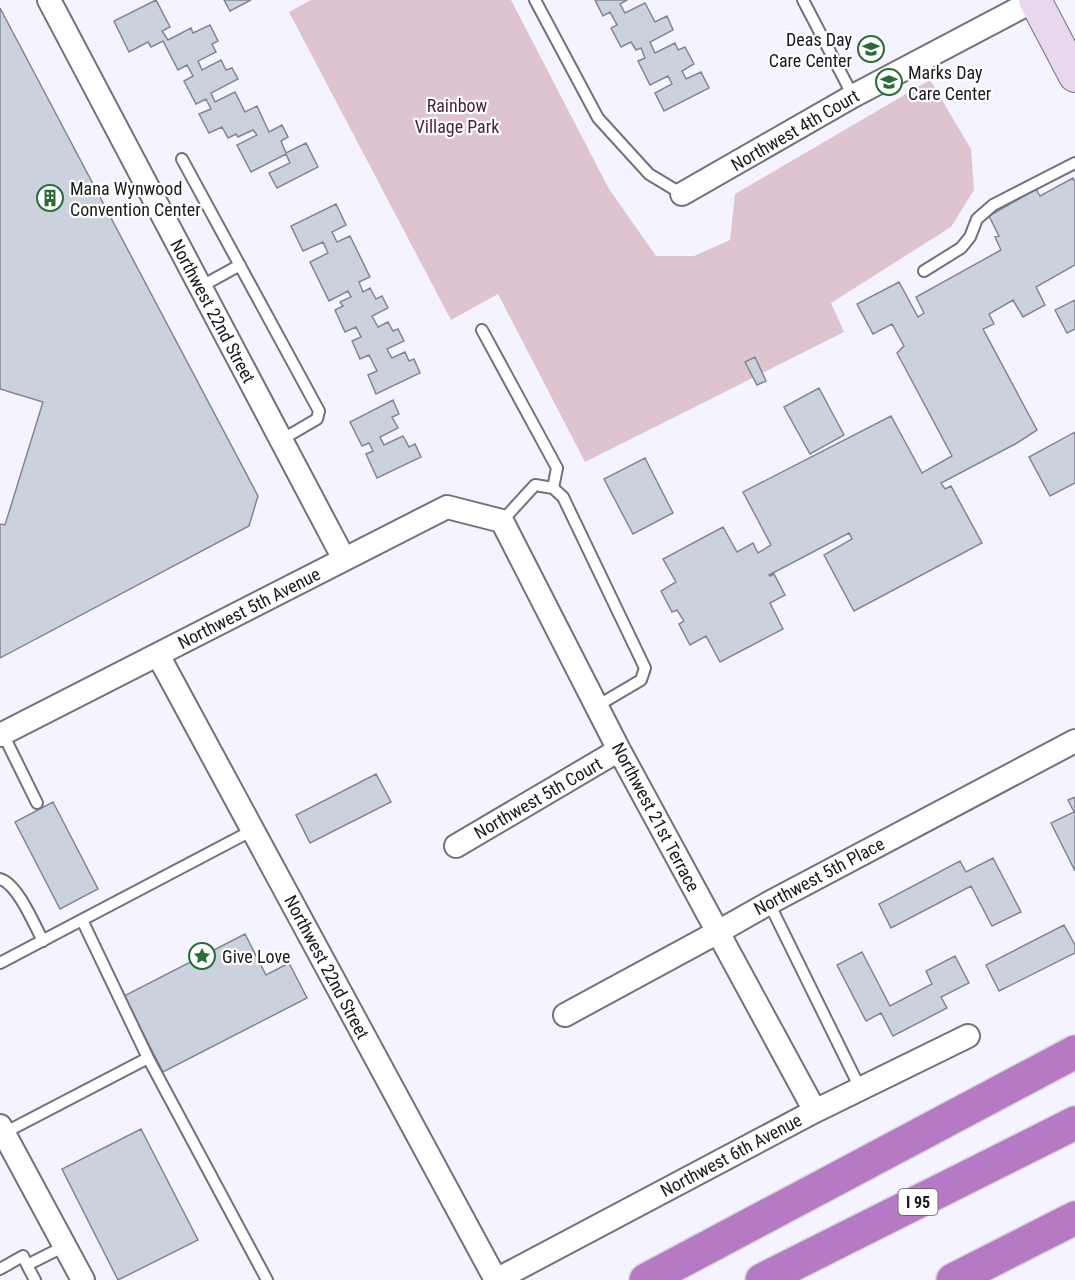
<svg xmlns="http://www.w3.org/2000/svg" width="1075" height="1280" font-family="'Roboto Condensed',sans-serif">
<rect width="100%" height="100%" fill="#f4f3ff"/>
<path fill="#dec4d0" d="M311 0H511L609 189 656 256H694L730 240 735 194 930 80 971 149 974 190 951 227 831 303 844 332 585 462 498 294 451 320 289 12Z"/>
<path fill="#ccd2dd" stroke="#818790" stroke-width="1.5" d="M156 0 170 27 162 31 168 40 191 28 193 33 210 25 218 41 212 44 216 52 198 61 202 70 221 60 226 70 232 68 238 79 211 93 215 102 235 92 245 112 257 106 269 132 282 125 288 137 281 141 286 153 306 143 318 167 277 188 269 173 290 163 286 154 251 172 237 145 257 135 253 130 238 137 236 134 228 138 222 127 209 133 199 114 211 109 206 99 196 104 184 81 193 76 187 65 178 70 163 41 151 47 148 42 129 52 114 21Z
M224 0H251L230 11Z
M595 0H627L620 4 625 13 645 3 655 22 667 16 673 30 650 42 655 53 675 43 678 50 685 47 694 64 682 71 686 79 701 72 709 88 664 111 655 93 672 84 668 76 650 85 638 61 645 58 641 48 636 50 631 42 621 47 611 28 617 25 610 12 603 16Z
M0 8 258 496 249 526 0 658V524L5 525 43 402 0 389Z
M1073 178 1075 182V265L1036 287 1045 305 1023 317 1013 300 989 314 994 324 983 329 1037 430 1017 443 941 483 945 489 951 486 982 543 854 611 824 555 852 539 849 533 769 575 770 576 774 574 785 595 770 603 783 629 720 662 706 636 690 645 679 624 684 621 677 610 672 612 661 591 676 582 663 559 723 527 737 552 753 543 758 553 771 545 743 492 891 416 922 473 952 456 897 353 904 346 892 324 873 334 857 304 899 282 918 317 924 313 916 297 1001 250 995 237 999 236 989 216 1036 189 1040 196Z
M336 204 346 225 332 232 337 242 350 236 370 277 359 282 363 292 370 288 376 299 382 296 388 308 372 316 378 327 388 322 393 331 398 329 404 341 387 349 392 358 405 352 409 361 414 359 420 373 376 394 368 375 377 371 369 355 360 359 352 341 361 337 356 327 345 332 335 310 343 306 340 302 351 297 348 291 329 301 310 262 328 253 323 242 303 251 291 226Z
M1075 300V329L1067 333 1055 310Z
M755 357 766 381 757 385 745 362Z
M819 388 844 435 810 454 784 407Z
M393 400 399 414 392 417 398 428 380 437 384 445 403 436 409 447 415 444 421 457 377 478 366 454 373 451 369 443 362 446 350 422Z
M1075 432V483L1050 496 1029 457Z
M645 458 673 513 633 534 604 479Z
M376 774 391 802 310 843 296 815Z
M1075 797V871L1051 823 1074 812 1068 800Z
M53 802 98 889 60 909 15 822Z
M993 858 1021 912 992 926 971 886 891 928 879 904 960 861 966 872Z
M1064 925 1075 945V953L999 991 986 965Z
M245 934 266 975 289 963 307 998 163 1072 124 996Z
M862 952 890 1006 932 984 926 971 955 956 969 983 941 997 947 1008 893 1036 881 1013 866 1021 837 965Z
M141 1129 198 1240 118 1280 62 1169Z"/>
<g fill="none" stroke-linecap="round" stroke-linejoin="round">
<defs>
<path id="service" d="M535 0 598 118 649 174 682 194
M803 0 853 96
M182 159 319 411 317 419 281 440
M924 271 961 248 970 237 977 219 993 205 1075 163
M200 287 240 265
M482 330 557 468 553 488
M502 521 535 485 553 488 563 497 645 668 641 680 597 706
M3 734 37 803
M0 879C17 883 34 924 43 941
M769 903 860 1088
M82 920 148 1058 267 1280
M0 963 253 830
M4 1133 148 1058
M0 1269 23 1256 27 1265
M35 1280 27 1265 65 1246"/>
<path id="minor" d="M49 0 344 559
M682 194 853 96 1035 0
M158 655 496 1280
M0 735 447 507 502 521 619 750 815 1111
M456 846 619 750
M565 1015 718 932 769 903 1075 741
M0 1126 83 1280
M496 1280 815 1111 968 1036"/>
<path id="secondary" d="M1035 0 1075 76"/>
<path id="motorway" d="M646 1280 1075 1052
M762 1280 1075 1123
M953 1280 1075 1218"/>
</defs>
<use href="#service" stroke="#73717c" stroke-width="14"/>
<use href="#minor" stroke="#73717c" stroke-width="26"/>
<use href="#secondary" stroke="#73717c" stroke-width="34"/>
<use href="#motorway" stroke="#d6d6d6" stroke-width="36"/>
<use href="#service" stroke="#fff" stroke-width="10"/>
<use href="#minor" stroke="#fff" stroke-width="22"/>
<use href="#secondary" stroke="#e9d7ed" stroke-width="32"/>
<use href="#motorway" stroke="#b57ac3" stroke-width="33"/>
</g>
<defs>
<symbol id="school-ring" viewBox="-11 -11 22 22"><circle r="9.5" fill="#fff" stroke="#286c37" stroke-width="1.5"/><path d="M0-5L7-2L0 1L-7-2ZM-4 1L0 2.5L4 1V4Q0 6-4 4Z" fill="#286c37"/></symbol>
<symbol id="building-ring" viewBox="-11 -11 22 22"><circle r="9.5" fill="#fff" stroke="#286c37" stroke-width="1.5"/><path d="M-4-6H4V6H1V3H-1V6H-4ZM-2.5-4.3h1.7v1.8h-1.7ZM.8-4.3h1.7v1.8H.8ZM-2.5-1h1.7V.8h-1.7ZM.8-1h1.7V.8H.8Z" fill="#286c37"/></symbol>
<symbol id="sight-ring" viewBox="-11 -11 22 22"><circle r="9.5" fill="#fff" stroke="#286c37" stroke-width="1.5"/><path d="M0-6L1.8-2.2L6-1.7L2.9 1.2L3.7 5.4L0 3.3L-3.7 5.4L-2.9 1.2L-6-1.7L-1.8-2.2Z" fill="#286c37"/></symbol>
</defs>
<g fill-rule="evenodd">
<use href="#school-ring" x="856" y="34" width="30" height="30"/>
<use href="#school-ring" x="874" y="67" width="30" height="30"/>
<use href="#building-ring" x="35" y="183" width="30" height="30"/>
<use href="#sight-ring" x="187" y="941" width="30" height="30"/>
</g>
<g text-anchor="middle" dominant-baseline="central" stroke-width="4.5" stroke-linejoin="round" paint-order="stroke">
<rect fill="#fff" stroke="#5f5e61" stroke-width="1.5" x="898.5" y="1189" width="39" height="26" rx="4.5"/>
<g font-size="16" font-weight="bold" fill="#1a191d">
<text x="918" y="1202">I 95</text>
</g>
<g font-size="18" fill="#1a191d" stroke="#fff" text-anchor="start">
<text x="852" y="39" text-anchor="end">Deas Day<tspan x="852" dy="21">Care Center</tspan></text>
<text x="908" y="72">Marks Day<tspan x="908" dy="21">Care Center</tspan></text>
<text x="70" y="188">Mana Wynwood<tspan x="70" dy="21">Convention Center</tspan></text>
<text x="222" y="956">Give Love</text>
</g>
<g font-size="18" fill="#4c1d37" stroke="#fff">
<text x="457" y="105">Rainbow<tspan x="457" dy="21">Village Park</tspan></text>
</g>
<g font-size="18" fill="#1a191d" stroke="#fff">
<text transform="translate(795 130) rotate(-30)">Northwest 4th Court</text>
<text transform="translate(213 311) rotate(62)">Northwest 22nd Street</text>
<text transform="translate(249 608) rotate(-27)">Northwest 5th Avenue</text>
<text transform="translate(538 798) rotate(-30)">Northwest 5th Court</text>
<text transform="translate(656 817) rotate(62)">Northwest 21st Terrace</text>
<text transform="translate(819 876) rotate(-28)">Northwest 5th Place</text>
<text transform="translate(327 967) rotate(62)">Northwest 22nd Street</text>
<text transform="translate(731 1155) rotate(-28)">Northwest 6th Avenue</text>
</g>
</g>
</svg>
